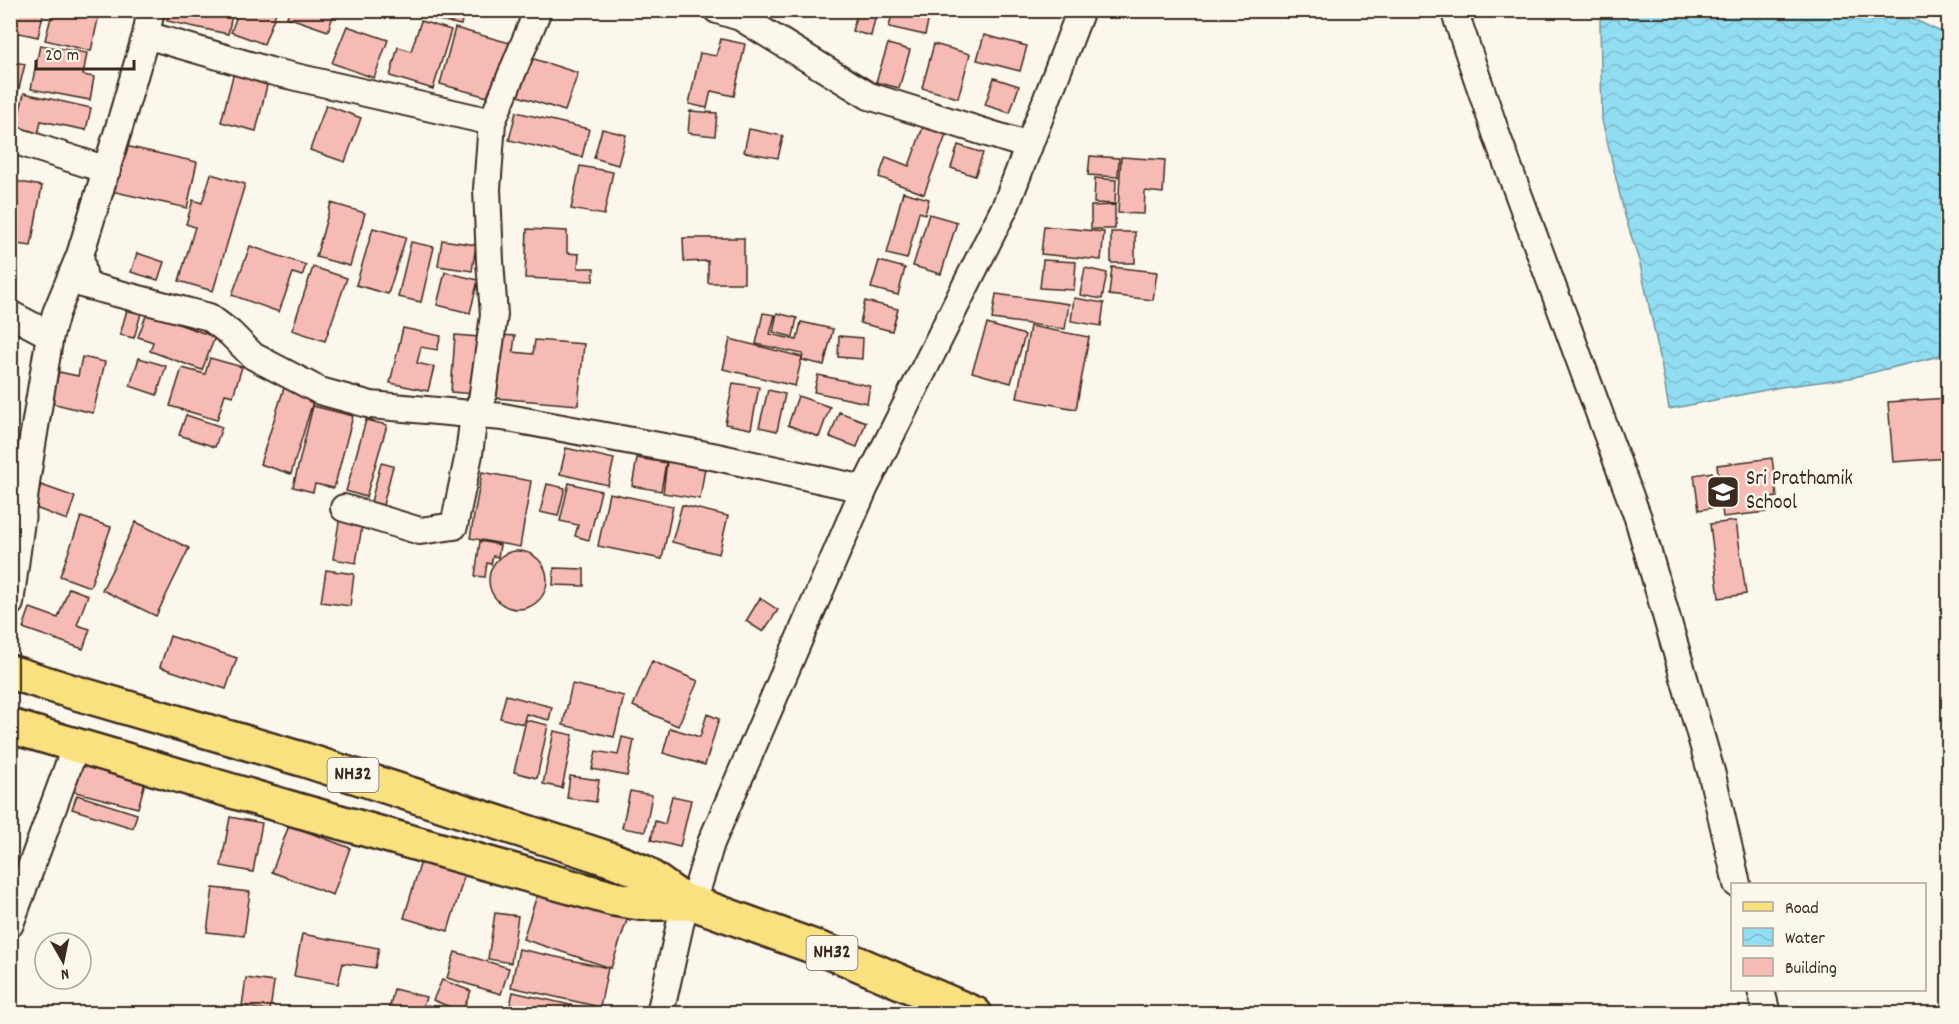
<svg xmlns="http://www.w3.org/2000/svg" width="1959" height="1024" font-family="Dekko,sans-serif">
<defs>
<pattern id="water-waves" width="16" height="10" patternUnits="userSpaceOnUse" patternTransform="scale(1.5)"><rect width="16" height="10" fill="#91ddf1"/><path d="M0 5q4-4 8 0t8 0" fill="none" stroke="#7ebece"/></pattern>
</defs>
<rect width="100%" height="100%" fill="#fbf7ec"/>
<filter id="ink" filterUnits="userSpaceOnUse"><feTurbulence type="fractalNoise" baseFrequency=".0167" numOctaves="2"/><feDisplacementMap in="SourceGraphic" scale="12" xChannelSelector="R" yChannelSelector="G"/><feConvolveMatrix kernelMatrix="1 2 1 2 8 2 1 2 1" color-interpolation-filters="sRGB"/></filter>
<g filter="url(#ink)">
<path fill="url(#water-waves)" stroke="#6f959d" stroke-width="1.5" d="M1607 11H1895L1948 35V339L1939 356 1850 378 1781 387 1669 409 1660 357 1640 264 1625 216 1602 120 1600 20Z"/>
<path fill="#f7bbb5" stroke="#3b2a1e" stroke-width="1.5" d="M10 10H44L38 37 10 31Z
M53 10H100L91 51 45 40Z
M169 10H233L228 34 167 21Z
M239 10H277L264 44 231 32Z
M289 10H335L328 31 287 17Z
M407 10H464L461 25 407 13Z
M858 10H877L871 36 852 31Z
M893 10H920L930 13 925 35 889 27Z
M1937 10H1948V20L1935 15Z
M421 21 451 30 433 89 390 76 398 47 411 51Z
M347 26 388 40 374 78 332 63Z
M455 28 510 43 495 99 440 84Z
M984 35 1027 46 1020 71 977 60Z
M721 39 745 44 734 96 711 91 707 108 689 104 700 53 716 56Z
M888 44 910 50 899 88 876 82Z
M934 44 970 54 958 98 922 88Z
M40 45 87 53 83 75 94 77 90 100 31 89Z
M531 58 578 73 565 111 518 96Z
M10 61 25 64 14 109H10Z
M234 72 268 81 256 131 221 122Z
M994 78 1019 86 1010 113 985 105Z
M24 93 91 108 86 130 41 121 38 134 16 129Z
M326 105 361 118 345 162 310 150Z
M690 111 717 113 715 136 688 133Z
M516 112 589 129 582 157 509 140Z
M923 127 946 135 924 194 879 177 886 157 909 166Z
M602 129 626 135 618 165 594 158Z
M749 129 783 136 778 158 744 152Z
M121 145 197 162 187 208 111 191Z
M958 145 983 153 975 176 951 168Z
M1090 156 1119 158 1118 177 1088 175Z
M1121 157 1165 160 1163 193 1145 191 1144 214 1118 213Z
M580 166 613 172 604 215 571 209Z
M211 174 245 184 213 291 179 281 195 227 186 224 193 200 202 203Z
M1095 178 1116 180 1115 204 1094 203Z
M10 180 42 186 31 246 10 243Z
M903 192 929 199 925 214 919 212 907 259 887 254Z
M331 203 365 213 350 266 316 257Z
M1115 205V229H1091V206Z
M929 214 957 222 941 274 913 266Z
M1044 226 1104 232 1101 260 1041 254Z
M373 228 406 237 388 294 356 285Z
M527 229 567 231V253L579 254 578 268H594L593 281 525 278Z
M1111 232H1135V263H1111Z
M683 238H744V283H708V261L684 262Z
M442 240 476 245 472 271 438 266Z
M411 242 434 247 421 302 398 297Z
M250 246 306 265 302 276 293 273 279 312 232 295Z
M137 253 164 262 158 280 131 272Z
M1043 260 1076 262 1074 290 1040 288Z
M879 261 905 268 898 295 871 288Z
M313 267 347 278 325 341 292 330Z
M1112 267 1157 272 1153 300 1109 295Z
M1085 268 1107 273 1102 299 1080 295Z
M445 272 478 280 470 313 437 305Z
M996 294 1069 304 1065 329 992 319Z
M1074 298 1104 303 1101 326 1071 321Z
M865 301 898 309 892 331 860 323Z
M128 306 142 310 134 338 120 335Z
M147 313 215 337 202 370 150 351 153 342 138 337Z
M763 313 775 315 770 334 797 340 801 322 833 329 824 365 802 360 803 354 756 344Z
M777 313 797 318 793 337 773 332Z
M987 324 1025 335 1011 383 972 372Z
M1030 326 1089 337 1076 409 1017 398Z
M403 328 441 336 437 350 421 347 417 363 434 367 428 391 390 383Z
M455 335 479 337 475 394 451 392Z
M500 335 515 336 513 352 533 354 535 340 584 344 578 405 495 398Z
M839 336 863 338 862 359 838 357Z
M730 339 802 357 795 386 723 369Z
M82 357 105 362 93 413 51 403 59 372 78 376Z
M139 358 166 366 157 395 130 386Z
M210 358 242 367 233 396 225 394 217 420 170 406 182 368 205 374Z
M818 375 870 386 867 403 814 392Z
M733 383 759 387 751 429 725 424Z
M284 388 314 398 291 474 260 464Z
M768 390 785 394 777 431 759 427Z
M798 396 830 407 819 437 788 425Z
M1948 398V458L1893 462 1888 402Z
M313 406 353 416 334 488 315 484 313 492 293 487Z
M839 412 866 422 857 447 830 437Z
M186 415 222 427 215 447 179 435Z
M366 420 387 425 366 497 346 491Z
M566 448 614 459 608 485 560 474Z
M637 458 666 463 661 491 632 486Z
M1772 458 1777 497 1764 499 1766 512 1723 517 1717 465Z
M667 461 705 467 700 499 663 493Z
M381 463 393 466 383 505 371 502Z
M482 472 531 481 520 547 470 538Z
M1712 472 1718 507 1699 510 1694 475Z
M569 483 601 491 589 540 575 536 578 525 560 521Z
M547 484 565 488 558 516 540 512Z
M41 485 75 497 67 520 33 507Z
M609 493 673 506 662 559 598 546Z
M682 505 728 516 719 554 672 542Z
M340 516 363 520 356 563 333 559Z
M81 517 111 527 90 587 60 576Z
M1736 521 1746 594 1719 598 1710 524Z
M136 522 189 548 156 616 102 590Z
M480 541 500 545 498 557 493 556 491 564 487 563 485 577 475 576Z
M489 580a29 29 0 1 1 58 0a29 29 0 1 1-58 0Z
M554 568 584 569V586L553 585Z
M326 570 354 574 350 606 321 602Z
M69 588 88 595 77 625 90 629 83 649 23 628 30 608 58 618Z
M760 598 778 610 763 632 746 621Z
M170 636 237 658 226 689 160 667Z
M652 661 698 681 678 726 633 706Z
M572 684 624 696 614 737 563 725Z
M506 695 552 707 549 720 526 714 523 724 500 718Z
M707 714 719 719 705 765 663 753 670 728 700 737Z
M526 720 548 725 537 778 514 772Z
M554 731 573 735 562 788 543 784Z
M622 737 634 740 627 776 592 769 596 751 618 755Z
M79 765 145 782 138 808 72 791Z
M570 776 599 780 596 802 567 798Z
M630 791 652 795 645 832 622 828Z
M77 795 137 814 133 828 72 809Z
M672 796 691 800 680 847 651 840 655 821 665 824Z
M230 817 262 823 253 872 221 866Z
M289 825 350 848 333 895 272 872Z
M421 861 465 873 448 931 404 918Z
M540 886 629 914 611 968 523 939Z
M213 888 250 892 244 936 207 932Z
M495 913 518 916 511 963 488 959Z
M302 934 379 948 375 968 343 963 338 984 294 976Z
M519 949 608 968 600 1007 511 987Z
M455 952 509 968 501 994 447 978Z
M246 978 274 982 270 1011 242 1006Z
M442 980 471 991 462 1012 433 1000Z
M394 989 426 997 421 1014H388Z
M513 992 597 1011 596 1014H508Z
M427 1005 441 1008 439 1014H424Z"/>
<g fill="none" stroke-linecap="round" stroke-linejoin="round">
<defs>
<path id="street" d="M717 10 740 17 869 96 1029 146
M1454 10 1498 139 1638 518 1712 775 1737 884
M146 35 270 71 492 122
M10 139 107 170
M80 255 85 285 209 317 230 333 253 356 320 391 371 405 503 417 712 456 864 489
M10 314 50 335
M344 508 420 531 454 526 469 454 474 415 482 400 494 315 490 261 487 189 492 122 538 10
M10 603 27 476 50 335 56 313 80 255 118 131 146 35 151 10
M693 903 711 843 864 489 1006 205 1081 10
M10 924 76 745
M1761 990 1767 1014
M660 1014 685 902"/>
<path id="primary" d="M10 672 70 691 305 760 613 860 643 872 685 902
M10 726 297 810 614 899 640 903H693L845 958 975 1014"/>
</defs>
<use href="#street" stroke="#3b2a1e" stroke-width="30"/>
<use href="#primary" stroke="#3b2a1e" stroke-width="38"/>
<use href="#street" stroke="#fbf7ec" stroke-width="26"/>
<use href="#primary" stroke="#fae180" stroke-width="33"/>
</g>
</g>
<defs>
<symbol id="school-square" viewBox="-11 -11 22 22"><rect x="-9" y="-9" width="18" height="18" rx="4" fill="#3b2a1e" stroke="#fbf7ec"/><path d="M0-5L7-2L0 1L-7-2ZM-4 1L0 2.5L4 1V4Q0 6-4 4Z" fill="#fff"/></symbol>
</defs>
<g fill-rule="evenodd">
<use href="#school-square" x="1704" y="473" width="38" height="38"/>
</g>
<g text-anchor="middle" dominant-baseline="central" stroke-width="5" stroke-linejoin="round" paint-order="stroke">
<g fill="#fbf7ec" stroke="#75685c" stroke-width="1.5">
<rect x="327.5" y="758" width="51" height="34" rx="4.5"/>
<rect x="806.5" y="936" width="51" height="34" rx="4.5"/>
</g>
<g font-size="20" font-weight="bold" fill="#3b2a1e">
<text x="353" y="775">NH32</text>
<text x="832" y="953">NH32</text>
</g>
<g font-size="21" fill="#3b2a1e" stroke="#fbf7ec" text-anchor="start">
<text x="1746" y="480">Sri Prathamik<tspan x="1746" dy="24">School</tspan></text>
</g>
</g>
<rect width="1959" height="1024" fill="none" stroke="#fbf7ec" stroke-width="36"/>
<rect x="18" y="18" width="1923" height="988" fill="none" stroke="#3b2a1e" stroke-width="2" filter="url(#ink)"/>
<rect x="1731" y="883" width="195" height="108" fill="#fbf7ec" stroke="#aea59a" stroke-width="1.5"/>
<rect x="1743" y="902" width="30" height="9" fill="#fae180" stroke="#aea59a" stroke-width="1.5"/>
<text x="1785" y="913" font-size="18" fill="#3b2a1e">Road</text>
<rect x="1743" y="928" width="30" height="18" fill="url(#water-waves)" stroke="#aea59a" stroke-width="1.5"/>
<text x="1785" y="943" font-size="18" fill="#3b2a1e">Water</text>
<rect x="1743" y="958" width="30" height="18" fill="#f7bbb5" stroke="#aea59a" stroke-width="1.5"/>
<text x="1785" y="973" font-size="18" fill="#3b2a1e">Building</text>
<g transform="translate(63 961) rotate(171)"><circle r="28" fill="#fbf7ec" stroke="#aea59a" stroke-width="1.5"/>
<path d="M0-4.5L10 22L0 15L-10 22Z" fill="#3b2a1e"/>
<text y="-9" font-size="16" font-weight="bold" text-anchor="middle" fill="#3b2a1e">N</text>
</g>
<path d="M36 60v9h98v-9" fill="none" stroke="#3b2a1e" stroke-width="3"/>
<text x="45" y="60" font-size="18" fill="#3b2a1e" stroke="#fbf7ec" stroke-width="4.5" paint-order="stroke">20 m</text>
</svg>
